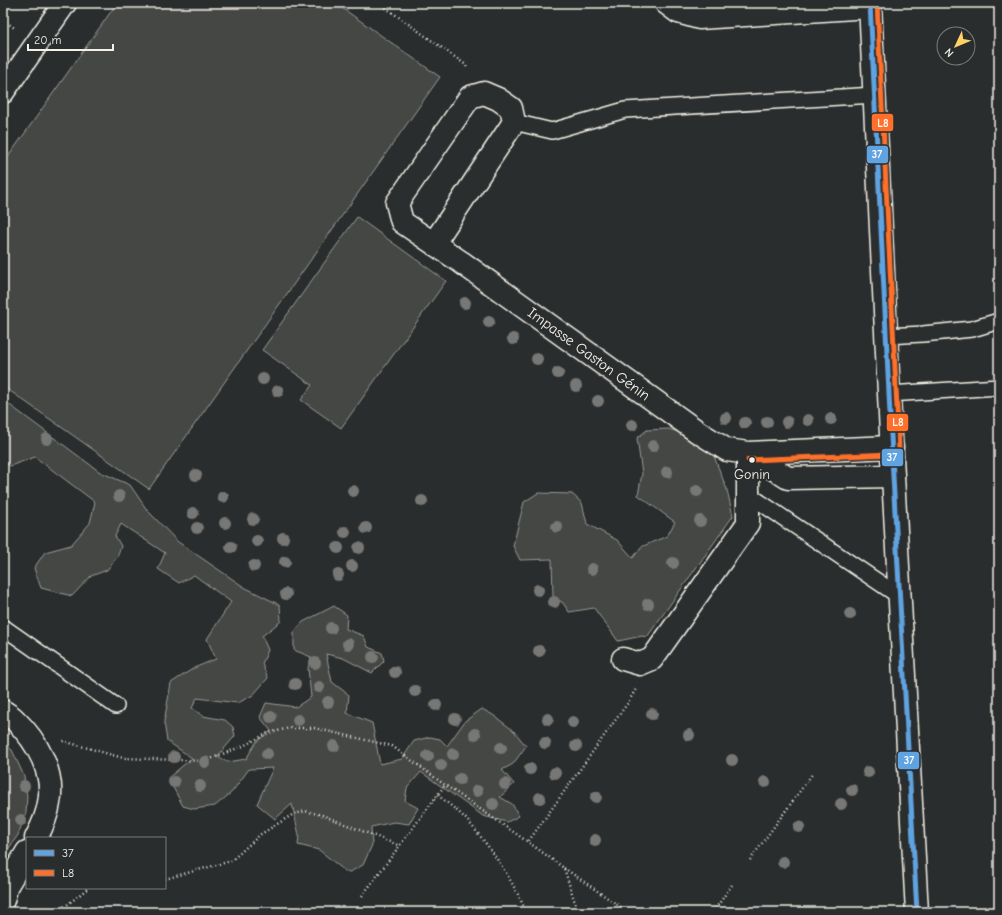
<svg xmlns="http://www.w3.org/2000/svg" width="1002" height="915" font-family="'Comic Neue',sans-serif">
<rect width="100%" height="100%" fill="#2a2d2e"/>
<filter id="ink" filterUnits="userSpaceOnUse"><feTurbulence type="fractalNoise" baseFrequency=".025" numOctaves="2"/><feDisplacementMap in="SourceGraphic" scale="8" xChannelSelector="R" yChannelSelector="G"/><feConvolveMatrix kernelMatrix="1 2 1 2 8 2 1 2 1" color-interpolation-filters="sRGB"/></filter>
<g filter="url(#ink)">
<path fill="#444645" stroke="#9c9c96" d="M117 3H335L440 77 149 489 3 386V164Z
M357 217 446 281 341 428 301 400 312 385 262 350Z
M3 400 100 472 130 485 147 510 178 542 244 587 280 605 281 621 262 636 268 650 262 664 268 678 253 695 238 703 197 698 192 708 203 716 225 720 233 727 235 736 217 757 228 762 246 759 257 741 271 731 260 717 266 703 296 707 311 697 308 668 311 657 294 650V632L303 622 334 606 347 615 346 629 364 636 368 647 382 653 384 661 372 673 343 658 326 654 332 682 349 695 347 713 372 723 380 764 402 759 414 741 430 737 440 739 447 746 465 721 482 709 493 715 514 731 526 746 513 764 502 770 514 784 500 797 512 804 519 816 507 822 483 816 421 772 407 788 405 801 418 808 409 824 394 822 371 827 372 845 363 865 350 872 345 871 319 850 298 845 299 835 292 804 275 819 257 804 273 768 249 769 232 792 215 806 194 809 183 806 168 778 192 758 167 741 164 722 171 683 194 668 216 659 207 639 231 602 194 575 179 583 158 569 165 553 121 524 115 536 121 546 117 557 107 570 91 576 72 596 41 588 34 568 45 552 71 545 90 523 95 502 35 457 10 466 3 461Z
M668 429 686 434 712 451 727 490 733 516 647 637 642 636 618 641 594 608 569 612 563 603 553 596 552 559 520 560 513 546 524 502 538 493 572 494 582 503 587 524 617 540 633 558 641 547 667 536 675 522 638 495 642 474 637 438 647 430Z
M3 742 12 750 24 776 27 796 26 813 18 835 3 857Z"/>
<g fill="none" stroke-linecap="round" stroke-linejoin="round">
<defs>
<path id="service" d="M514 122 552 131 625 110 875 95
M886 336 923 334 972 329 999 321
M889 394 999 387
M748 494 899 596
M3 627 116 706"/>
<path id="minor" d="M666 3 678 12 699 18 870 7
M3 92 65 3
M434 243 514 122 511 108 498 99 484 93 470 97 397 203 402 222 461 262 698 432 727 450 748 453 892 447
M748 453 788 478 893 476
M623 659 640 664 652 659 748 523V453
M3 711C7 714 12 716 15 720 37 741 55 773 49 803 47 816 42 827 36 838
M3 900 7 885 27 852"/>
<path id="tertiary" d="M870 3 893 476 917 912"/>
</defs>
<use href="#service" stroke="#f4f1e8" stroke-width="18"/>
<use href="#minor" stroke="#f4f1e8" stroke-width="25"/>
<use href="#tertiary" stroke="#f4f1e8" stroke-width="25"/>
<path stroke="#f4f1e8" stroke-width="2.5" stroke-dasharray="1 3" stroke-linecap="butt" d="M379 3 466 65 467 70
M3 20 16 29
M63 741 123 758 205 761 243 746 268 733 290 728H314L392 746 445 785 528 842
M438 795C447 803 457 810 466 819 489 845 513 880 526 912
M750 860 813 773
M564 868 628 912
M165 879 231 861 261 834 292 815 305 811 322 815 400 846
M362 896 445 785
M53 912 67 905 88 888
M578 912 564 868 528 842 627 704 636 689
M713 912 732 885"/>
<use href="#service" stroke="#2a2d2e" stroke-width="15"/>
<use href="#minor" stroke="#2a2d2e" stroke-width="22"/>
<use href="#tertiary" stroke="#2a2d2e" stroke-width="22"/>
<defs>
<path id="bus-1" d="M870 3 893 476 917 912"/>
<path id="bus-2" d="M748 460 892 454 897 452 899 449 877 3"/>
</defs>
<use href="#bus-1" stroke="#2a2d2e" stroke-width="8"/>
<use href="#bus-2" stroke="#2a2d2e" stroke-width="8"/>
<use href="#bus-1" stroke="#60a3e1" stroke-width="5"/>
<use href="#bus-2" stroke="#ff712a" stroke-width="5"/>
</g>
<g fill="#777875">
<circle cx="465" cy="303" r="6"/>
<circle cx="489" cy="322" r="6"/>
<circle cx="513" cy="339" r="6"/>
<circle cx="537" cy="359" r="6"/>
<circle cx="558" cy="373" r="6"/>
<circle cx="263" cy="379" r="6"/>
<circle cx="576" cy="386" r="6"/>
<circle cx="278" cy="391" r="6"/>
<circle cx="598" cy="401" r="6"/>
<circle cx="726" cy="418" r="6"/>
<circle cx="831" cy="419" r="6"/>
<circle cx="808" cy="420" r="6"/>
<circle cx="767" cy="422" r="6"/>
<circle cx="787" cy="422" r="6"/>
<circle cx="745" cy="423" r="6"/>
<circle cx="632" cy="425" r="6"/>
<circle cx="47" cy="439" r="6"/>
<circle cx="653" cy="446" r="6"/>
<circle cx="667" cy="472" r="6"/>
<circle cx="196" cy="475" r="6"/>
<circle cx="353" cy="491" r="6"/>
<circle cx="697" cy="491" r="6"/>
<circle cx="119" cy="496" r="6"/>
<circle cx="223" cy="497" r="6"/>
<circle cx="422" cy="501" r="6"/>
<circle cx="193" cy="513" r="6"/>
<circle cx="253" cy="519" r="6"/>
<circle cx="700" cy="521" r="6"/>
<circle cx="225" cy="523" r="6"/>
<circle cx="557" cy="527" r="6"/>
<circle cx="197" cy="528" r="6"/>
<circle cx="366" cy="528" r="6"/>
<circle cx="345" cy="532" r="6"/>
<circle cx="283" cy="538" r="6"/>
<circle cx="257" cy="541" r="6"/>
<circle cx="231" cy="547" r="6"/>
<circle cx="338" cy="548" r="6"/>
<circle cx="359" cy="548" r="6"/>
<circle cx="285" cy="562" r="6"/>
<circle cx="673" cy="563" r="6"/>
<circle cx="254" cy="566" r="6"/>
<circle cx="352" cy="566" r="6"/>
<circle cx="592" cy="569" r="6"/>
<circle cx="338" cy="575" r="6"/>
<circle cx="538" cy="590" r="6"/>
<circle cx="286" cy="594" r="6"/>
<circle cx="554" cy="602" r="6"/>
<circle cx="648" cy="604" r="6"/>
<circle cx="850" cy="614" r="6"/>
<circle cx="331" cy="628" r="6"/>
<circle cx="348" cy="644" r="6"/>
<circle cx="539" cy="651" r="6"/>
<circle cx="373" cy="657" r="6"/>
<circle cx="315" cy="663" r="6"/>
<circle cx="395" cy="672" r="6"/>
<circle cx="295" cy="684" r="6"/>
<circle cx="319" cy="687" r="6"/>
<circle cx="415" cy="691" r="6"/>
<circle cx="328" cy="702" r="6"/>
<circle cx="436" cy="705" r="6"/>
<circle cx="652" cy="714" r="6"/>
<circle cx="271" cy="717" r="6"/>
<circle cx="455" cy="719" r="6"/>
<circle cx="548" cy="719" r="6"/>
<circle cx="298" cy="720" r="6"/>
<circle cx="573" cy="722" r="6"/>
<circle cx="475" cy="734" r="6"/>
<circle cx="689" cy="735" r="6"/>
<circle cx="545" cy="743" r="6"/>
<circle cx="334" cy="746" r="6"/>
<circle cx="576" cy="746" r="6"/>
<circle cx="501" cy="748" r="6"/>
<circle cx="267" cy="754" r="6"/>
<circle cx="453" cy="754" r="6"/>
<circle cx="428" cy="756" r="6"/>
<circle cx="174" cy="757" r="6"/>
<circle cx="732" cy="760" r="6"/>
<circle cx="205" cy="762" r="6"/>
<circle cx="441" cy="765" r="6"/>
<circle cx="530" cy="769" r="6"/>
<circle cx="868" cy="772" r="6"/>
<circle cx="555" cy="773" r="6"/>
<circle cx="460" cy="779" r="6"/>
<circle cx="174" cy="782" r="6"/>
<circle cx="765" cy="782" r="6"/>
<circle cx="505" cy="784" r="6"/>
<circle cx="24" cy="786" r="6"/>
<circle cx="200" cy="786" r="6"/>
<circle cx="852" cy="790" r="6"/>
<circle cx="477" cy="791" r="6"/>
<circle cx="596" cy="797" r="6"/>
<circle cx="540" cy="798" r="6"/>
<circle cx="493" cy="804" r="6"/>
<circle cx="841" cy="804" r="6"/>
<circle cx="21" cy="820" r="6"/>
<circle cx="799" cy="827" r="6"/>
<circle cx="595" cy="840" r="6"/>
<circle cx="783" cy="862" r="6"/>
</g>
</g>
<circle fill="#f4f1e8" stroke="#2a2d2e" stroke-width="1.5" cx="752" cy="460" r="3.5"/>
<g text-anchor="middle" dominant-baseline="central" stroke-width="4" stroke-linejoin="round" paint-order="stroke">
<g font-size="14" fill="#f4f1e8" stroke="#2a2d2e">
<text x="752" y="474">Gonin</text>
</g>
<g font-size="15" fill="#f4f1e8" stroke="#2a2d2e">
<text transform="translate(589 354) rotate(36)">Impasse Gaston Génin</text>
</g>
</g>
<g stroke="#2a2d2e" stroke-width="1.5">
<rect x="871" y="113" width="23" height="19" rx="4" fill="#ff712a"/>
<rect x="866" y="145" width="23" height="19" rx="4" fill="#60a3e1"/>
<rect x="886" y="413" width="23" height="19" rx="4" fill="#ff712a"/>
<rect x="881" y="448" width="23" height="19" rx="4" fill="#60a3e1"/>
<rect x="897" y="751" width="23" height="19" rx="4" fill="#60a3e1"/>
</g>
<g font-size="11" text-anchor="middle" font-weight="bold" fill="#fff">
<text x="883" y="127">L8</text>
<text x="877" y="158">37</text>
<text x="898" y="426">L8</text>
<text x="892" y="461">37</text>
<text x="909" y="764">37</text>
</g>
<rect width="1002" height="915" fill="none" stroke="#2a2d2e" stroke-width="16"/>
<rect x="8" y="8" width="986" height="899" fill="none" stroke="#f4f1e8" stroke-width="1.5" filter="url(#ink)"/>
<rect x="26" y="837" width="140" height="52" fill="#2a2d2e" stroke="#7b7b78"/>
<rect x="34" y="850" width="20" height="6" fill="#60a3e1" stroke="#7b7b78"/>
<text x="62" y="857" font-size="12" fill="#f4f1e8">37</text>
<rect x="34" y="870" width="20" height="6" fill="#ff712a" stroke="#7b7b78"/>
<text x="62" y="877" font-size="12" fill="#f4f1e8">L8</text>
<g transform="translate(956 46) rotate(226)"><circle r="19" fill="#2a2d2e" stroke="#7b7b78"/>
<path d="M0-3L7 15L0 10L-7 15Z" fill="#ffd166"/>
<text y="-6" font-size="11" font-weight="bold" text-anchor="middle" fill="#f4f1e8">N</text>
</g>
<path d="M28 44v6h85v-6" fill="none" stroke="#f4f1e8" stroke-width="2"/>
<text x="34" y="44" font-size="12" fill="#f4f1e8" stroke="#2a2d2e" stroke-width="3" paint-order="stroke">20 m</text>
</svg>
